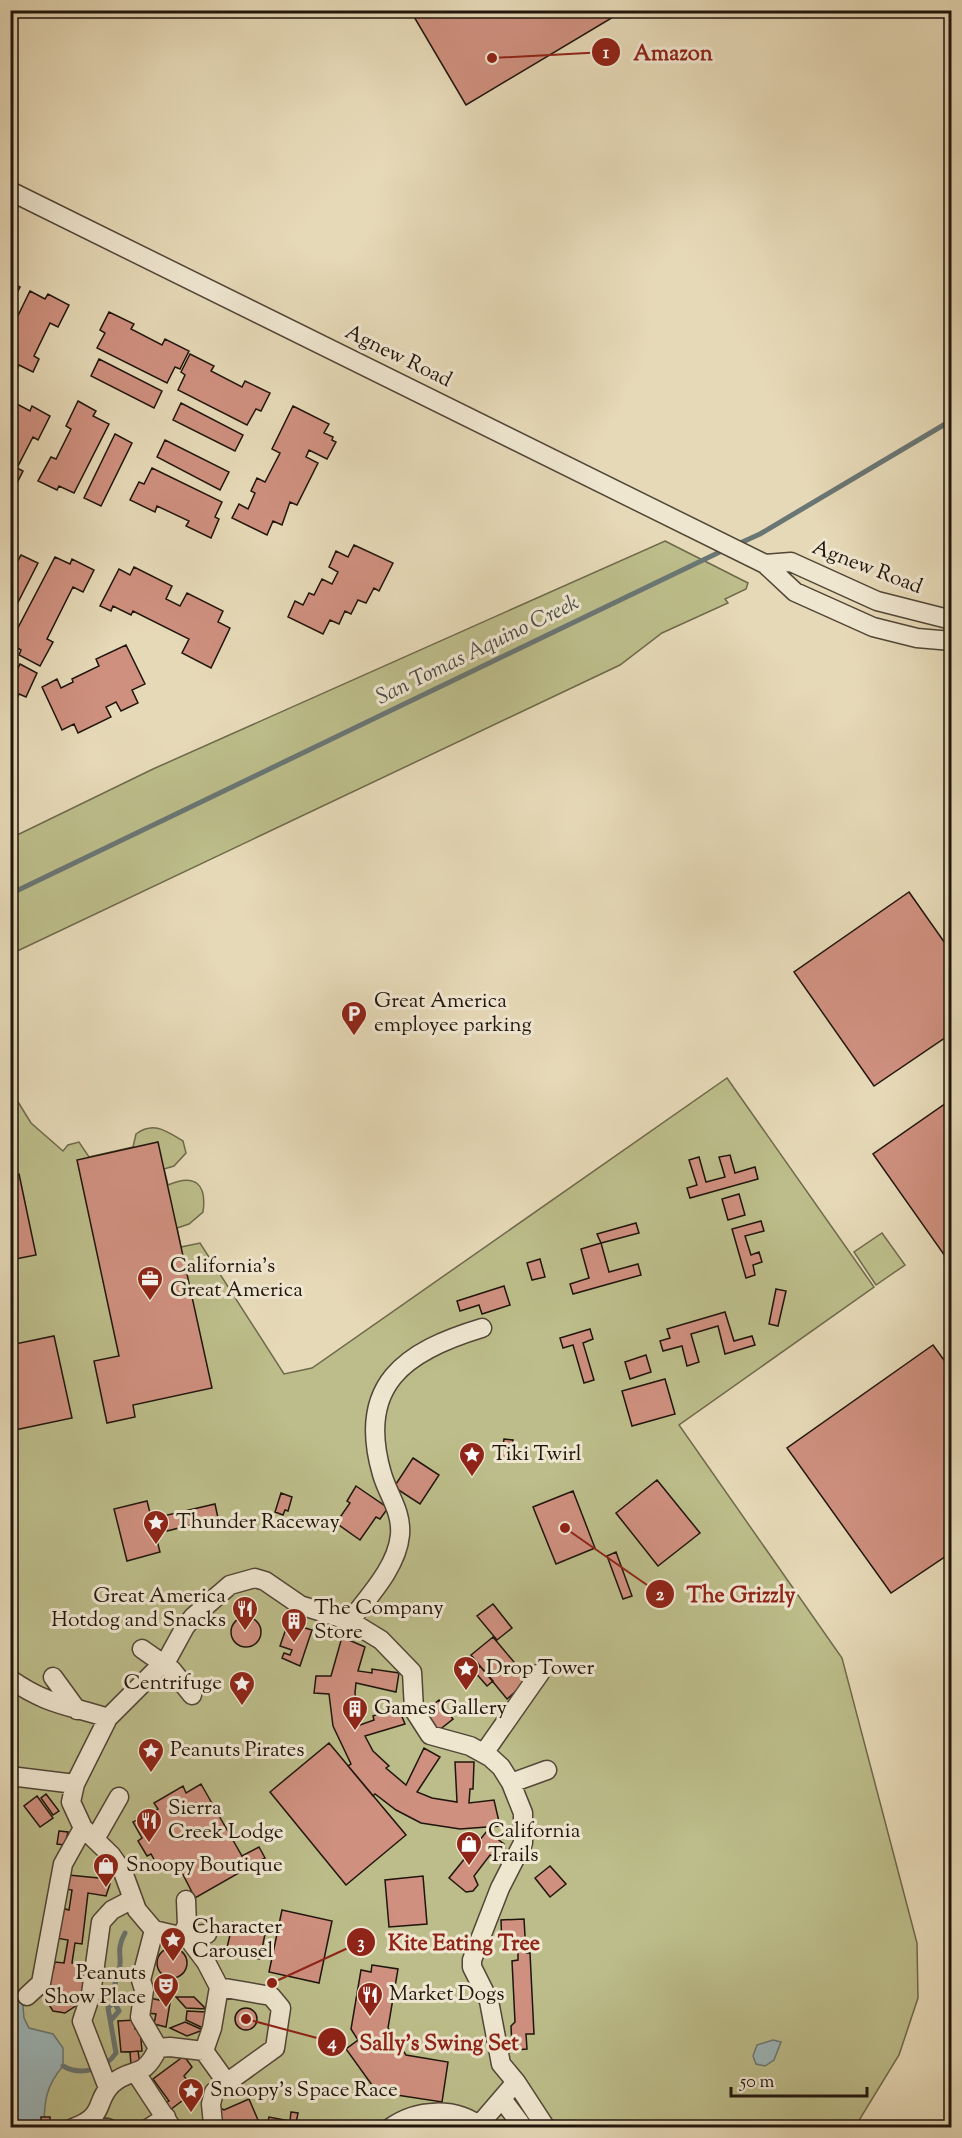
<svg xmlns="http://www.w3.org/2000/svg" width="962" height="2138" font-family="'Sorts Mill Goudy',serif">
<rect width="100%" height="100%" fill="#e6d9b7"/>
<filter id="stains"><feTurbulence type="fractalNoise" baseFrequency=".00333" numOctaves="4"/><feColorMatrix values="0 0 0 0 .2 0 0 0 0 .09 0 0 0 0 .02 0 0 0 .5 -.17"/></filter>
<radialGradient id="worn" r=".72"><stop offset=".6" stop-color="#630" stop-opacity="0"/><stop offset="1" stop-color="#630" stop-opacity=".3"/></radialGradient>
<path fill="#bcbd8a" stroke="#6e694b" stroke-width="1.5" d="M665 541 748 583 746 589 725 599 728 603 662 633 620 665 11 954V838L153 769Z
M727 1078 874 1287 679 1425 842 1658 917 1943 918 1998 899 2055 855 2127H11L10 1089 31 1123 63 1151 68 1145 79 1142 89 1157 133 1147 136 1134C154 1121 166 1131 183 1141L186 1153 174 1166 164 1169 168 1185C195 1173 207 1184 203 1212L189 1224 177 1228 181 1247 200 1243 284 1374 312 1368Z
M882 1233 905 1265 876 1285 854 1252Z"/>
<path fill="#9cb7ba" stroke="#6a7674" stroke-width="1.5" d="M11 1994 22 1995 24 2018 29 2028 53 2034 63 2048V2066C46 2086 44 2101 44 2127H14L11 2110Z
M773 2040 781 2042 774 2060 765 2066 756 2064 753 2056 757 2045Z"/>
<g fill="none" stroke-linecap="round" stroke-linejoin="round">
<path stroke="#6a7674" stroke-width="5" d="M738 544 760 534 952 420
M10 894 726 549
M111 2020 119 2011 114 2002
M63 2066C80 2076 105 2070 116 2053L108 2008 115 2000C113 1987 115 1983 119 1971 123 1956 115 1951 125 1933"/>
</g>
<path fill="#cf907f" stroke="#20150c" stroke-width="1.5" d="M410 10H625L466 105Z
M10 282 20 287 10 306Z
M30 291 45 299 48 294 69 305 58 327 50 323 34 356 39 359 33 372 19 365 15 374 10 372V332Z
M109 312 134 324 131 329 162 345 165 339 189 351 180 369 175 367 167 383 97 348 105 333 100 330Z
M190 354 214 366 211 371 242 387 245 381 270 393 261 411 256 409 247 425 178 390 185 375 181 372Z
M99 359 162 391 154 408 91 376Z
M78 401 96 411 93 416 109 424 74 493 59 486 57 490 38 481 51 457 56 459 71 429 66 426Z
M15 403 30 411 32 406 50 416 38 440 33 437 17 468 23 471 11 495 10 412Z
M181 403 243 435 235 451 173 420Z
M293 406 329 424 324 433 333 437 332 440 336 442 327 459 309 450 306 457 318 463 297 505 290 502 282 525 273 521 267 535 232 518 239 504 248 509 255 493 251 491 257 478 265 482 280 453 272 449Z
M115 434 132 443 101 506 84 498Z
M165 440 229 472 220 490 157 457Z
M152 468 222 502 215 517 219 519 211 538 186 526 189 521 157 506 155 512 130 500 139 482 144 484Z
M354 545 393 563 379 591 374 588 366 603 358 600 351 614 345 611 339 624 330 620 323 634 288 617 295 601 303 605 309 593 314 595 322 579 332 584 338 572 329 567 336 551 348 557Z
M21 555 38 563 10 618V576Z
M55 557 70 564 72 559 94 570 83 592 73 587 47 639 53 642 40 666 19 655 21 650 10 643Z
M134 567 172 586 166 599 180 606 187 593 223 611 218 622 230 628 211 668 182 653 189 639 133 611 131 615 113 606 111 611 100 606 119 569 130 575Z
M126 645 145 684 132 690 138 703 121 711 116 702 106 707 111 717 78 733 74 724 62 730 42 687 57 679 61 688 73 682 72 679 99 666 96 659Z
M20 664 37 673 26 697 19 694 10 712V667L17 670Z
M909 892 952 953V1033L874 1086 794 972Z
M952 1099V1266L873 1154Z
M158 1142 212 1388 133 1405 135 1417 107 1423 94 1361 119 1356 77 1160Z
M730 1155 735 1173 755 1167 758 1179 690 1198 687 1188 697 1185 689 1160 699 1157 706 1182 725 1177 719 1157Z
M19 1174 36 1255 10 1260V1175Z
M739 1194 745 1215 728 1220 722 1199Z
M761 1221 764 1231 745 1236 751 1255 759 1252 762 1262 753 1265 755 1275 746 1278 732 1229Z
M636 1223 639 1233 601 1243 597 1234Z
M601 1243 609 1272 638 1264 641 1275 573 1294 570 1284 589 1278 581 1249Z
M540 1259 545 1277 532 1280 527 1263Z
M504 1286 510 1305 482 1314 479 1305 460 1311 457 1301Z
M776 1289 786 1291 778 1326 769 1324Z
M725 1312 734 1341 752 1336 755 1345 725 1354 718 1326 691 1334 699 1362 687 1366 682 1346 663 1351 660 1341 670 1338 667 1329Z
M590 1329 593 1339 583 1343 594 1380 584 1383 573 1345 563 1348 560 1338Z
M54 1336 72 1418 10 1431V1345Z
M933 1345 952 1371V1552L891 1593 787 1448Z
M646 1355 651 1372 630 1379 625 1362Z
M665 1379 675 1414 632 1426 622 1391Z
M504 1439 513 1440 510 1461 501 1459Z
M413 1458 439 1475 420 1504 394 1487Z
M657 1480 700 1533 658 1566 616 1513Z
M356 1486 388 1508 380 1519 376 1517 360 1540 336 1523 350 1503 347 1501Z
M573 1491 595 1548 556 1564 533 1507Z
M281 1493 292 1497 288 1511 285 1510 283 1515 275 1512Z
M147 1501 160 1552 127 1561 114 1509Z
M215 1504 218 1518 167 1531 163 1516Z
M616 1552 632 1596 623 1599 607 1556Z
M493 1604 512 1628 497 1640 477 1616Z
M231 1632a15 15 0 1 1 30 0a15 15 0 1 1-30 0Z
M288 1623 312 1630 300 1666 282 1658 284 1653 290 1655 292 1650 280 1646Z
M342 1637 365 1647 358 1671 372 1673V1669L399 1673 396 1692 356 1683 355 1693 360 1725 374 1720 373 1716 398 1707 405 1724 365 1736 373 1751 389 1766 386 1768 406 1785 424 1748 440 1757 417 1792 432 1798 457 1802 455 1762H474L473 1789H470L469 1803 494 1800 500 1826 460 1829 421 1823 396 1810 375 1794 373 1796 348 1766 351 1764 333 1726 329 1694 314 1693 316 1676H331Z
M493 1637 529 1680 507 1699 471 1655Z
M480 1666 493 1681 487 1686 474 1671Z
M439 1700 453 1719 438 1731 424 1712Z
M329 1743 406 1835 346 1885 270 1792Z
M201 1784 242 1856 259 1847 265 1858 195 1898 176 1861 160 1870 151 1854 147 1856 138 1841 142 1838 133 1822 158 1809 154 1803 183 1786 186 1793Z
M46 1794 59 1811 53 1815 41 1798Z
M37 1796 53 1818 40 1827 24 1806Z
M59 1831 68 1832 65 1845 57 1844Z
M487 1831 504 1844 505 1850 500 1857 490 1855 474 1876 478 1885 473 1891 466 1892 449 1878Z
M550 1866 566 1884 550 1897 535 1878Z
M68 1875 109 1879 108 1884H110L106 1896 88 1893 82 1944 75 1943 72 1963 82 1965 80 1975 85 1976 83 1983 89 1984 80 2003 65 2013 53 2011 44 1997 49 1994 50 1987 44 1986 47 1970 53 1971 55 1962 64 1963 68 1940 56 1938 61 1908 69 1910 72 1890 66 1889Z
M423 1876 427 1924 389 1927 385 1880Z
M282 1910 332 1921 319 1983 269 1972Z
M524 1919 526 1953H530L534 2034H526L527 2049 515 2050V2047H512L511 2026 515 2022 512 1961 518 1960V1947H502L501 1920Z
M233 1922 266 1929 260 1959 226 1952Z
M157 1963a15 15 0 1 1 30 0a15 15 0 1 1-30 0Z
M372 1965 398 1969 388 2028 406 2055 448 2062 442 2102 377 2092 346 2049 358 2040 351 2029 361 1970 371 1972Z
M159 1995 171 1997 166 2027 154 2024 156 2014 147 2013 150 1998 159 2000Z
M176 1997H194L206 2009 186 2008Z
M235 2019a11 11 0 1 1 22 0a11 11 0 1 1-22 0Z
M187 2011 206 2012 203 2028 186 2020Z
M135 2020V2029H140L142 2051 121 2052 118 2021Z
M185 2022 203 2030 187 2036 170 2028Z
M138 2051 140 2064 131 2065 130 2052Z
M184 2056 192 2067 184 2076 195 2091 170 2110 165 2103 169 2101 153 2079Z
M249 2099 261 2127 223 2128 219 2118V2107L224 2110Z
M291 2112 298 2113 295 2128 267 2125 269 2117 290 2121Z
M41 2117H50V2128H10V2122L41 2123Z"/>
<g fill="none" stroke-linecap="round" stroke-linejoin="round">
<defs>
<path id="minor" d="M10 191 765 564 795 592 873 627 917 638 952 641
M765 564 791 562 877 601 952 620
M350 1621C369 1596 397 1567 400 1535 402 1511 388 1495 382 1474 356 1385 405 1351 482 1328
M142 1649 172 1670 192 1695
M53 1677 77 1710
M10 1679C47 1705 68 1705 108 1718
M484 1753 540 1673
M10 1776 75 1784
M511 1783 547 1770
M95 1839 119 1797
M154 1930 188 1938 206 1962 219 1987 271 1996 281 2008 275 2048 214 2092 211 2104 213 2124 211 2128
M181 1936 187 1925 186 1900
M181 1936 207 1934
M219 1987 212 2028 204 2051 227 2083
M27 1996 41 1983 63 1864 83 1828
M158 2048 140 2017 144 1990 141 1980 154 1930 137 1910 123 1872 111 1855 83 1828 71 1802 75 1784 108 1718 168 1658 185 1627 193 1617 230 1585 255 1578 265 1581 300 1605 350 1621 381 1640 412 1672 414 1710 430 1735 470 1746 490 1757 501 1767 511 1783 523 1813V1843L500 1888 472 1960V1967L489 2001 501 2064 516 2082 479 2125
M158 2048 170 2047 204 2051
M136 2073 172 2128
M516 2082 546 2128
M108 2088 82 2021 91 1994 101 1922 112 1910 133 1899
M502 2099 520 2123
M85 2124 108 2128
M73 2128C107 2116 94 2101 112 2084 132 2066 143 2081 158 2048
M149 2128 166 2117
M390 2128C416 2109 456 2106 482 2128"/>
</defs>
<use href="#minor" stroke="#524637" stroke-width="21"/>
<use href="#minor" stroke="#efe6d0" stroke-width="18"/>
</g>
<defs>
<symbol id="parking-pin" viewBox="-11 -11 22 30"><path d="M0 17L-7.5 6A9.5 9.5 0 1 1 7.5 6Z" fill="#8f2418" stroke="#efe6d0"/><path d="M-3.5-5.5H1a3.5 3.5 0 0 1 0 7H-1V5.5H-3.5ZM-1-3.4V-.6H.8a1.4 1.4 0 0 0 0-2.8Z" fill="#fff"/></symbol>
<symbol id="office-pin" viewBox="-11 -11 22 30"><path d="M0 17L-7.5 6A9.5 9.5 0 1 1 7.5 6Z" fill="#8f2418" stroke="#efe6d0"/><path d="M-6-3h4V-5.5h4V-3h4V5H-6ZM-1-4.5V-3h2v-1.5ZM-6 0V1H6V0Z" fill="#fff"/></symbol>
<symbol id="sight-pin" viewBox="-11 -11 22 30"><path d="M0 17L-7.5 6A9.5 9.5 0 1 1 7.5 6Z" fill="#8f2418" stroke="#efe6d0"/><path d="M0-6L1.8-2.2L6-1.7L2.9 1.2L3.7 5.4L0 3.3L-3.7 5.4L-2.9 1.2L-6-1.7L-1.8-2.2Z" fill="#fff"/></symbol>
<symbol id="restaurant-pin" viewBox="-11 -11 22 30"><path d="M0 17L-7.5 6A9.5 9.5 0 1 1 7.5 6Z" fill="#8f2418" stroke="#efe6d0"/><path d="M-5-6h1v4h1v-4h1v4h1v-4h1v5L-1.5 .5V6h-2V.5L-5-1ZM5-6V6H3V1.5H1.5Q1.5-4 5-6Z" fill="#fff"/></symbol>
<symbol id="building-pin" viewBox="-11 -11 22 30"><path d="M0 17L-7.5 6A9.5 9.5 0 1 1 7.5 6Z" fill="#8f2418" stroke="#efe6d0"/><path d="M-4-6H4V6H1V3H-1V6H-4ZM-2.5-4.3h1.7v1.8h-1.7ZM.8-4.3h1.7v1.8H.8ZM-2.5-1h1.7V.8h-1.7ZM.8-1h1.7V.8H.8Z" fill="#fff"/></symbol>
<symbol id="shop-pin" viewBox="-11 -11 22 30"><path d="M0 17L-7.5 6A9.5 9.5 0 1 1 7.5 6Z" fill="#8f2418" stroke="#efe6d0"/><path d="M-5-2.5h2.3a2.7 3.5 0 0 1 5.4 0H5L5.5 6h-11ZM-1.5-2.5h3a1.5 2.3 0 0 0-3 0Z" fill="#fff"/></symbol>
<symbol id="theatre-pin" viewBox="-11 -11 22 30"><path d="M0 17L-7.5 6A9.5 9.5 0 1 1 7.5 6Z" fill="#8f2418" stroke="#efe6d0"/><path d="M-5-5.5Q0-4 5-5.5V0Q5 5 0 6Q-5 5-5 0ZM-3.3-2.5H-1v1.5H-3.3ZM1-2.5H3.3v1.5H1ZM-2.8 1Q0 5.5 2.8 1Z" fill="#fff"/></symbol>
</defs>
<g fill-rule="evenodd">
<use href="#parking-pin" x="339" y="999" width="30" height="40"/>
<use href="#office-pin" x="135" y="1264" width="30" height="40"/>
<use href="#sight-pin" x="457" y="1440" width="30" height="40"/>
<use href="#sight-pin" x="141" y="1508" width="30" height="40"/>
<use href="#restaurant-pin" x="230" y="1594" width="30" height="40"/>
<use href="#building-pin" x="279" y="1606" width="30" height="40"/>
<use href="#sight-pin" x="451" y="1654" width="30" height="40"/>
<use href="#sight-pin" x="227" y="1669" width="30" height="40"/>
<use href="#building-pin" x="340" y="1694" width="30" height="40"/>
<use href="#sight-pin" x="136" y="1736" width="30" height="40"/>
<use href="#restaurant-pin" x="134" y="1806" width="30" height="40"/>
<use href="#shop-pin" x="454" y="1829" width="30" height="40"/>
<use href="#shop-pin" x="91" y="1851" width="30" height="40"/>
<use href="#sight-pin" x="158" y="1925" width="30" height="40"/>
<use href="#theatre-pin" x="151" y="1971" width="30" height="40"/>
<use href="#restaurant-pin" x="355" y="1980" width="30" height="40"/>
<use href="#sight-pin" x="176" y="2076" width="30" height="40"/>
</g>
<g text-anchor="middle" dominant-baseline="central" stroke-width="6" stroke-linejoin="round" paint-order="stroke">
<g font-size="21" fill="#20150c" stroke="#efe6d0">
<text transform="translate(398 357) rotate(26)">Agnew Road</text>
<text transform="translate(867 568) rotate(21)">Agnew Road</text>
</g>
<g font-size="21" fill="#20150c" stroke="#efe6d0" text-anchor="start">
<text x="374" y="1002">Great America<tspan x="374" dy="24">employee parking</tspan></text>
<text x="170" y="1267">California’s<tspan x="170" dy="24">Great America</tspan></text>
<text x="492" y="1455">Tiki Twirl</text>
<text x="176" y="1523">Thunder Raceway</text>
<text x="226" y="1597" text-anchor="end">Great America<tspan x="226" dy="24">Hotdog and Snacks</tspan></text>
<text x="314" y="1609">The Company<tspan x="314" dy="24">Store</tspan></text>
<text x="486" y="1669">Drop Tower</text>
<text x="222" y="1684" text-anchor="end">Centrifuge</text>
<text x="374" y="1709">Games Gallery</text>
<text x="170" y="1751">Peanuts Pirates</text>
<text x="168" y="1809">Sierra<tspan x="168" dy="24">Creek Lodge</tspan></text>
<text x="488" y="1832">California<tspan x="488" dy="24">Trails</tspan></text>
<text x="126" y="1866">Snoopy Boutique</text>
<text x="192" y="1928">Character<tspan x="192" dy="24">Carousel</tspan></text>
<text x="146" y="1974" text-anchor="end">Peanuts<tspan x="146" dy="24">Show Place</tspan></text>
<text x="389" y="1995">Market Dogs</text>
<text x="210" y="2091">Snoopy's Space Race</text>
</g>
<g font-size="22" font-style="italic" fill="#4b4e49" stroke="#efe6d0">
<text transform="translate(478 651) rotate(-26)">San Tomas Aquino Creek</text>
</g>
</g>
<path fill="none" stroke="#8f2418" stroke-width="2" d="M492 58L606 52M565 1528L660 1594M272 1983L361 1942M246 2019L332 2042"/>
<g fill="#8f2418" stroke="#efe6d0" stroke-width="2">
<circle cx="492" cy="58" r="6"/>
<circle cx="565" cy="1528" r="6"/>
<circle cx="272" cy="1983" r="6"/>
<circle cx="246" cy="2019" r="6"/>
<circle cx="606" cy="52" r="15"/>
<circle cx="660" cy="1594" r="15"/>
<circle cx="361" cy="1942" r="15"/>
<circle cx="332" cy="2042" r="15"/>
</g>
<g font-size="18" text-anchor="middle" font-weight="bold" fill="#fff">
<text x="606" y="58">1</text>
<text x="660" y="1600">2</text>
<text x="361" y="1948">3</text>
<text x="332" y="2048">4</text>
</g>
<g font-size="22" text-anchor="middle" font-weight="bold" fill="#8f2418" stroke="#efe6d0" stroke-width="6" stroke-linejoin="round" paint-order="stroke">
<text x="673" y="60">Amazon</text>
<text x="741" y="1602">The Grizzly</text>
<text x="464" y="1950">Kite Eating Tree</text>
<text x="439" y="2050">Sally's Swing Set</text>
</g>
<rect width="962" height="2138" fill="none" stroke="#e6d9b7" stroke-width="36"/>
<rect x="12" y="12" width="938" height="2114" fill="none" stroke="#20150c" stroke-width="3"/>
<rect x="18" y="18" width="926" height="2102" fill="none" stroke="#20150c" stroke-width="1.5"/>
<path d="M731 2087v9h136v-9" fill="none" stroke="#20150c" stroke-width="3"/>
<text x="740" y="2087" font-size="18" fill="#20150c" stroke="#efe6d0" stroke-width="4.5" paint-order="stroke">50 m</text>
<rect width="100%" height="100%" filter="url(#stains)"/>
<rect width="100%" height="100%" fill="url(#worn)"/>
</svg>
